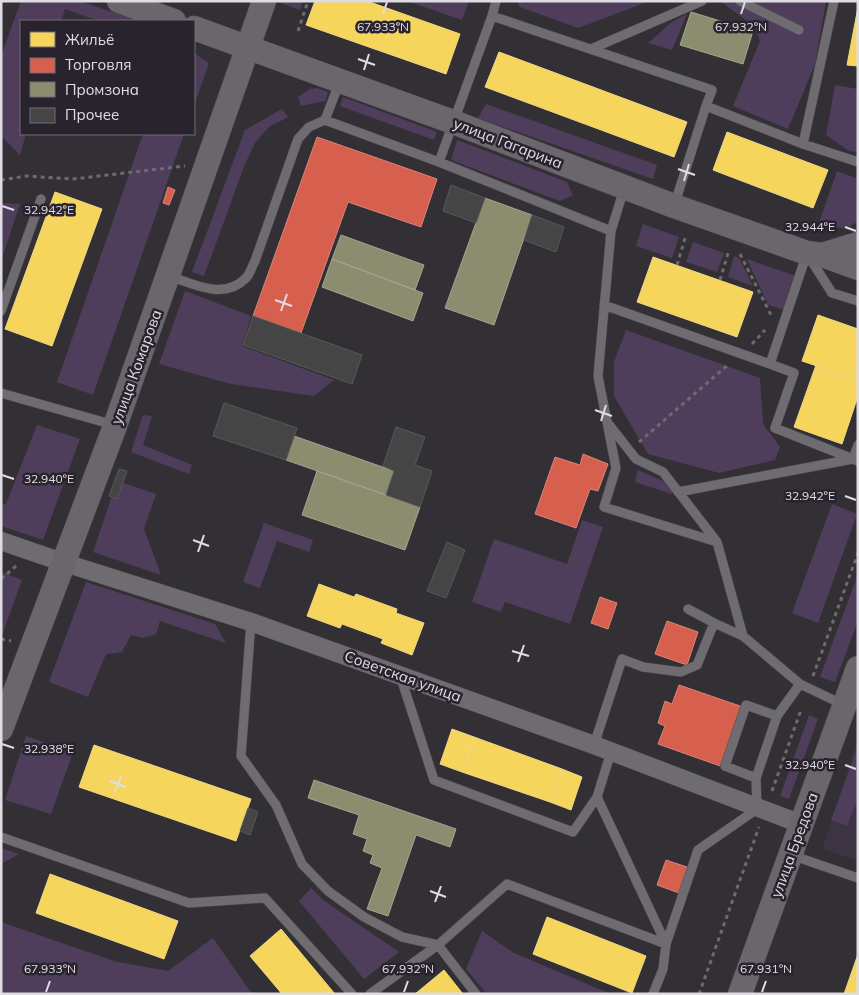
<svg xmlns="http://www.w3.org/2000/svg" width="859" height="995" font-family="Mulish,sans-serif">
<rect width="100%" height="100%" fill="#333035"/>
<path fill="#3c3343" d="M858 739V861L822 849Z"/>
<path fill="#4f3e5b" d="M21 1H80L138 21H99L65 9 61 21H21V134H26L20 155 1 136V56Z
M275 1H303L300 10Z
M407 1H469L462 20Z
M517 1H650L578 28 520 7Z
M720 1H826L815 64 788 129 733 106 760 41 754 26Z
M687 14 672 50 648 43 672 22Z
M194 53 209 63 194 106Z
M835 85 858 89V152L849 151 826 135Z
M317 88 328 92 325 101 301 106 298 97 310 89Z
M343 97 437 132 434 140 340 106Z
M486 104 657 165 653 179 478 118Z
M282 109 288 117 269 127 255 143 245 164 204 276 192 272 245 130Z
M143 134H184L93 395 57 382Z
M457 140 567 182 573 195 560 201 451 160Z
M837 171 858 179V221C845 232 834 228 819 223Z
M1 203 20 204 1 261Z
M643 224 679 237 672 258 636 246Z
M693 242 724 253 717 272 686 262Z
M734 256 739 258 753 286 728 277Z
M747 259 796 276 785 310 768 305Z
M185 291 251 316 242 346 334 380 314 396 231 384 159 364Z
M626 330 760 378 763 424 780 447 775 460 719 473 648 454 614 396V362Z
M143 415 152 416 143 445 192 465 189 474 131 452Z
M37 425 80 439 43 540 1 526V504H6Z
M638 470 674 486 672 494 635 482Z
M117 481 156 494 144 529 161 575 93 552Z
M832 504 857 514 818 623 792 613Z
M582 520 603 527 570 624 505 602 501 612 472 602 494 539 567 564Z
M264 523 313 540 309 552 277 541 260 588 243 582Z
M1 572 22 580 1 638Z
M858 574V621L835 682 820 677Z
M86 582 215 624 226 643 160 621 156 634 143 638 131 635 122 652 106 654 88 697 49 682Z
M809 715 818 719 789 799 780 796Z
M26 736 73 752 51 814 5 800Z
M858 747V799L847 826 831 820Z
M1 848 19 854 1 864Z
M311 888 323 900 399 952 364 979 299 901Z
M1 922 117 962 168 971 213 938 252 994H1Z
M482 931 514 953 611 994H487L466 969Z"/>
<path fill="#f6d55c" stroke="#efd785" d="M315 1H367L460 34 446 74 306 25Z
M858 7V66L847 65Z
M499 52 687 122 674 157 485 87Z
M727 132 828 170 813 208 713 170Z
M55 192 102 209 52 346 5 329Z
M653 257 753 292 737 337 637 302Z
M818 315 858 329V380L802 361Z
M816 365 858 380V396L842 444 794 427Z
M319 584 354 597 356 594 397 609 396 613 424 623 412 655 381 643 383 639 342 624 340 628 307 616Z
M452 729 474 737 462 772 440 764Z
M474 737 562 769 550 802 462 772Z
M94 745 251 799 236 841 79 787Z
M562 769 582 777 571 810 550 802Z
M50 874 178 921 164 959 36 913Z
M547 917 646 956 632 993 533 954Z
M281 929 335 994H282L250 956Z
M858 954V994H844Z
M444 970 463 994H415Z"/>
<path fill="#d6604d" stroke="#d9857a" d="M317 137 437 179 421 227 348 202 301 333 253 316Z
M168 187 175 190 169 205 163 203Z
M583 454 608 464 598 491 590 489 576 528 535 514 555 457 580 465Z
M600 597 617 603 608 629 591 623Z
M667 621 698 632 687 665 655 654Z
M679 685 743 707 723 767 658 744 665 726 658 723 665 701 672 704Z
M666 860 687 867 679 893 657 885Z"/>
<path fill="#8c8c6e" stroke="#a5a491" d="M691 12 753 31 743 64 680 45Z
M485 198 532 215 494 325 445 308Z
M341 235 424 265 415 290 332 259Z
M332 259 423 293 413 321 322 287Z
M294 436 394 471 386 495 286 460Z
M317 471 420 507 405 550 302 515Z
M314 780 456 829 450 847 416 835 388 916 367 909 382 868 370 863 373 855 363 851 367 839 353 834 359 815 308 798Z"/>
<path fill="#454546" stroke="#575858" d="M451 185 485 198 476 223 443 211Z
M532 215 564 227 556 252 524 240Z
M253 316 362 355 352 384 243 345Z
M224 403 297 428 286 460 213 436Z
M396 427 425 437 415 465 432 471 420 507 386 495 394 471 383 466Z
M119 469 127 471 117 499 109 496Z
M447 542 465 550 446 598 427 591Z
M248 808 258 812 250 835 240 831Z"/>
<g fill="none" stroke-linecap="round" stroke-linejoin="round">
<defs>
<path id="lane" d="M496 1 492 16 439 162 611 231
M740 1 799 30
M492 16 712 90 706 106 803 144 858 162
M591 49 702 1
M340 81 325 120 439 162
M803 144 834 1
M624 189 611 231 598 376 616 468 604 507 717 542 743 636
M674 206 706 106
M809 257 832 293 858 301
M169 276C195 284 223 301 246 278 250 274 252 266 255 261L298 139 309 127 325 120
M604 305 770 364 807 253
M1 311 41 199
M770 364 794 373 775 428 853 459 858 445
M1 393 114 425
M607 422 636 459 663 472 717 542
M678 492 853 459 858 461
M688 609 714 623 743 636 800 684 844 705
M251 622 241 756 276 805 302 864 328 891 364 917 402 937 438 945 476 994
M400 675 434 780 573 832 597 797
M746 705 777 716 756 778 725 766Z
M594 745 622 659 643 667 681 672 697 665 714 623
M611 752 597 797 666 944
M1 837 189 903 265 898 352 994
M791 855 858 878
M666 944 698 850 757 809 756 778 777 716 800 684
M370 994 438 945 507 884 666 944 663 969 653 994"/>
<path id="street" d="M1 541 65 563 251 622 594 745 801 824"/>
<path id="secondary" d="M119 1 174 21
M194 28 453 122 674 206 807 253 822 255 858 268
M822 255 858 244
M1 729 115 426 264 1
M740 994 858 668"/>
</defs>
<use href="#lane" stroke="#4f4c51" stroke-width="10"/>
<use href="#street" stroke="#4f4c51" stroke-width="19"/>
<use href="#secondary" stroke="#4f4c51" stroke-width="25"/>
<path stroke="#6d6b6f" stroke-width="3" stroke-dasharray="4 4" stroke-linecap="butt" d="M298 31 308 1
M1 180 27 176 73 179 185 166
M812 232 815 222 822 233
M740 254 771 315
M677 265 686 235
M720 280 729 250
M752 344 765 330
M639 442 729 364
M1 579 16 566
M1 639 11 641
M813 676 858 553
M772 791 801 710
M699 994 759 827"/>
<use href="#lane" stroke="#6f6c71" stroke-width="9"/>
<use href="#street" stroke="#6f6c71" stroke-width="18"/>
<use href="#secondary" stroke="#6a666c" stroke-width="24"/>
</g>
<path fill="none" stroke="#e0dce4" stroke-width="2" d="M383 14 387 2M741 14 745 2M358 59 375 65M364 70 369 54M678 169 695 175M684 181 689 164M2 206 14 210M845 227 856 231M275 300 292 306M281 311 287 294M595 410 612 416M601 421 606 405M2 475 14 479M845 496 856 500M193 540 209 546M198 552 204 535M512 651 529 656M518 662 524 645M2 744 14 748M845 765 856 769M110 781 126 787M115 792 121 776M430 891 446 897M435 902 441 886M46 992 50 981M404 992 408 981M762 992 766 981"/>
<g text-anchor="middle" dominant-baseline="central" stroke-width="5" stroke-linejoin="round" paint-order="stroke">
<g font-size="15" fill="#e0dce4" stroke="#29232e">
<text transform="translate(508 143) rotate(21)">улица Гагарина</text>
<text transform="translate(136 367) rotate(-70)">улица Комарова</text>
<text transform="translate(403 676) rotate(20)">Советская улица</text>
<text transform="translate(794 845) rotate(-70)">улица Бредова</text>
</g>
</g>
<g font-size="12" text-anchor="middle" fill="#e0dce4" stroke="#29232e" stroke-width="5" stroke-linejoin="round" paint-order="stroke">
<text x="383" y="31">67.933°N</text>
<text x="741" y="31">67.932°N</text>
<text x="49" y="214">32.942°E</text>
<text x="810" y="231">32.944°E</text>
<text x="49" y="483">32.940°E</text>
<text x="810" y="500">32.942°E</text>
<text x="49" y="753">32.938°E</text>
<text x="810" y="769">32.940°E</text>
<text x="50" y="973">67.933°N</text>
<text x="408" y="973">67.932°N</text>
<text x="766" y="973">67.931°N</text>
</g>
<rect width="859" height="995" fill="none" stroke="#e0dce4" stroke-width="5"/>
<rect x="20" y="20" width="175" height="115" fill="#29232e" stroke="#726d77"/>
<rect x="30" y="32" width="25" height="15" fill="#f6d55c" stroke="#726d77"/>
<text x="65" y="45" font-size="15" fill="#e0dce4">Жильё</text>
<rect x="30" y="58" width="25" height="15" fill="#d6604d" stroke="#726d77"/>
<text x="65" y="70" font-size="15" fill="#e0dce4">Торговля</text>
<rect x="30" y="82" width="25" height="15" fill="#8c8c6e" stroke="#726d77"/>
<text x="65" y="95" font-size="15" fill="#e0dce4">Промзона</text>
<rect x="30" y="108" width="25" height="15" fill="#454546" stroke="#726d77"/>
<text x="65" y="120" font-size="15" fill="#e0dce4">Прочее</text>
</svg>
